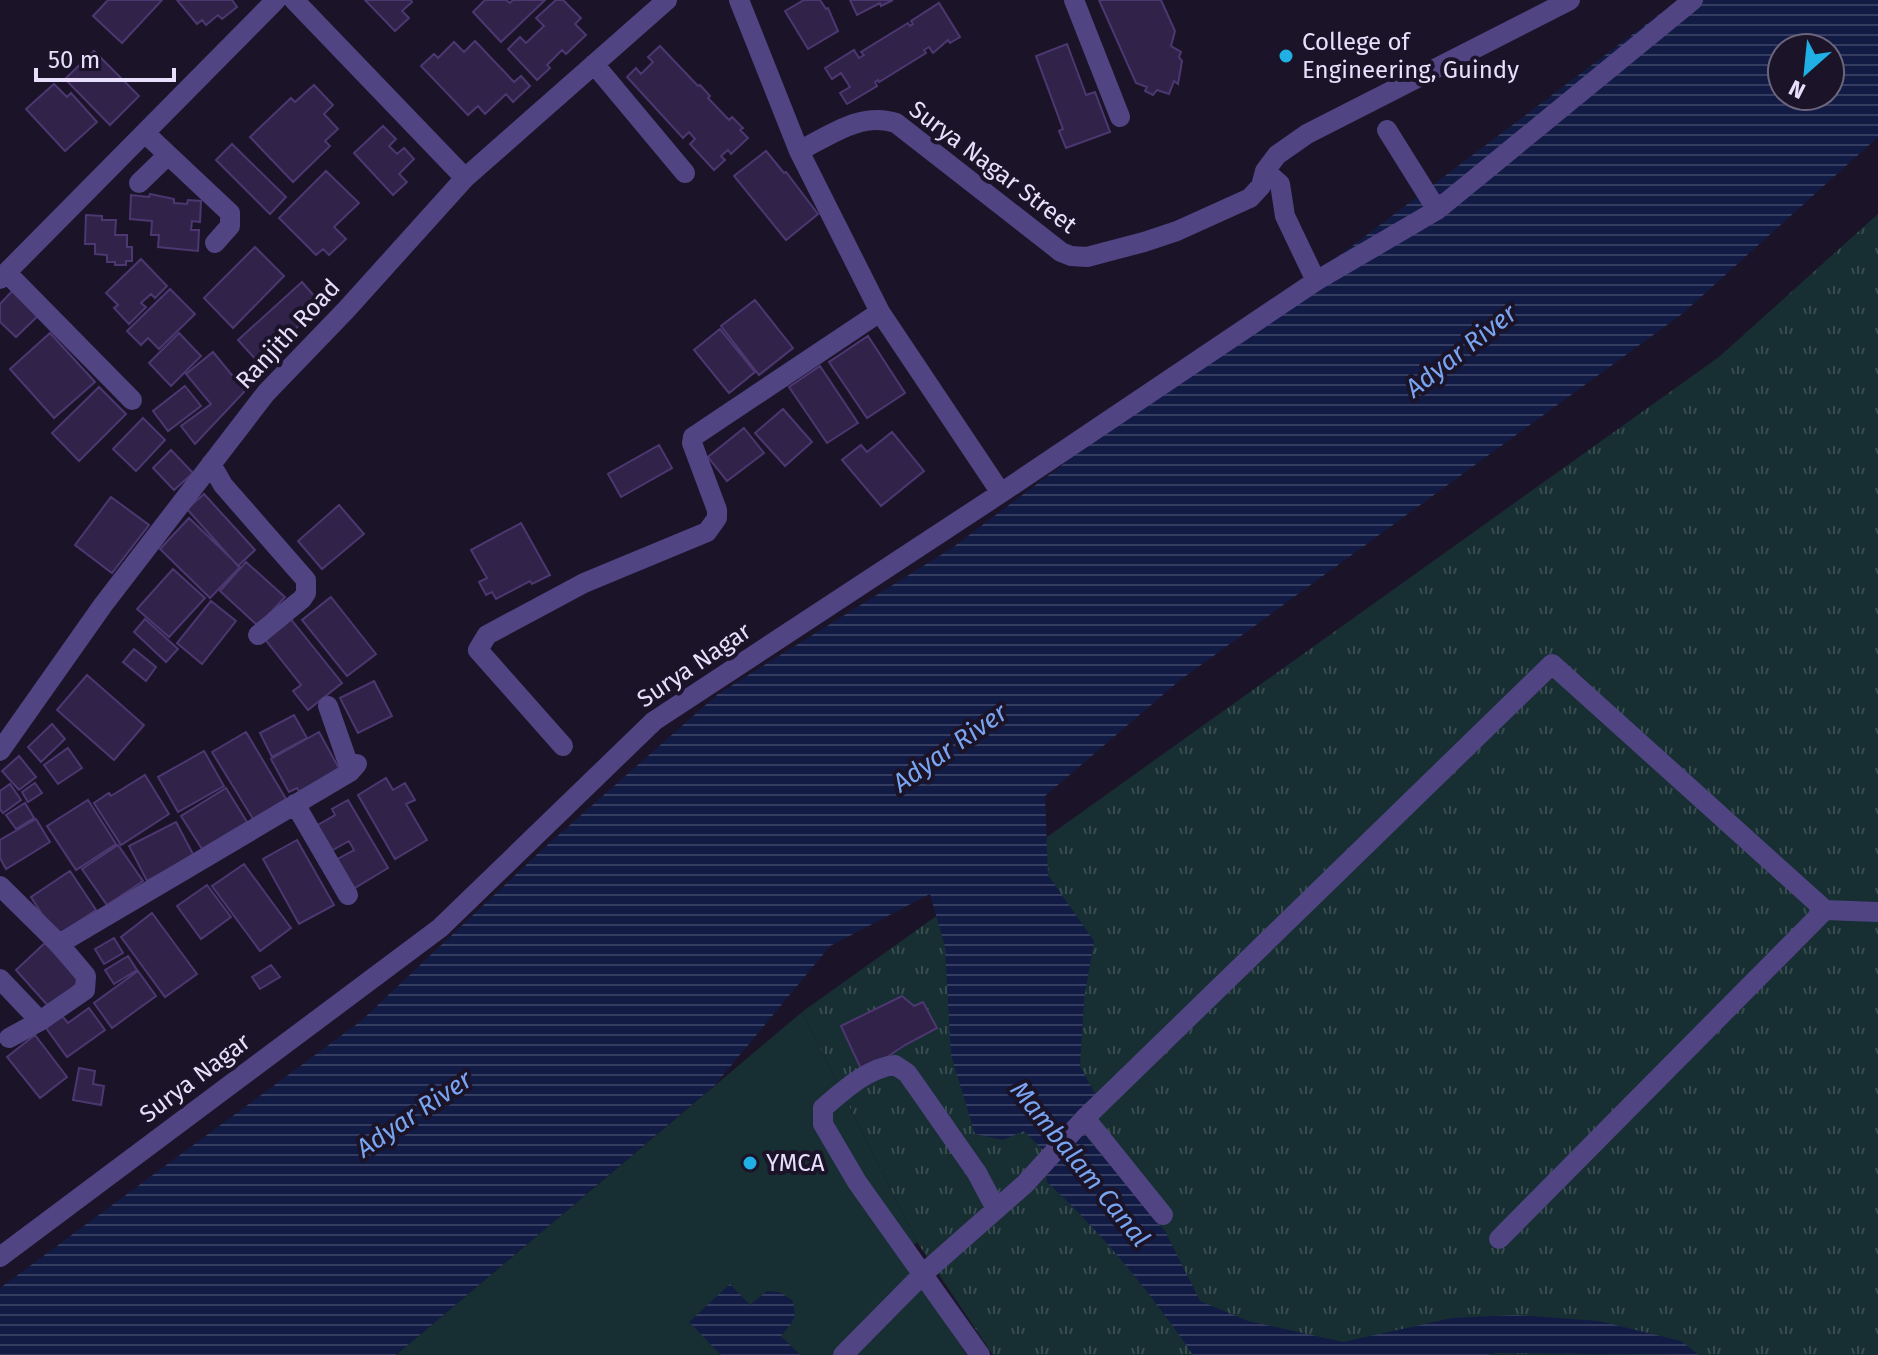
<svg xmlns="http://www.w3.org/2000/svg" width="1878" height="1355" font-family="'Fira Sans',sans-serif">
<defs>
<pattern id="grass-tufts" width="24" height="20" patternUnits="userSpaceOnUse" patternTransform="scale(2)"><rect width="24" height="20" fill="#172f32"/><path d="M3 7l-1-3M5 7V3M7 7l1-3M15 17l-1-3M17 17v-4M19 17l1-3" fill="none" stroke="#394d51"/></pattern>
<pattern id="water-rules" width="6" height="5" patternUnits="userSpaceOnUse" patternTransform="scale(2)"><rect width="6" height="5" fill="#111b44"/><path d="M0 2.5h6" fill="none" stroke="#343c60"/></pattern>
</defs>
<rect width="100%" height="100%" fill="#1b1429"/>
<path fill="url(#grass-tufts)" d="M1878 214V1355H993L917 1242 802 1012 1719 357Z"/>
<path fill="#172f32" d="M802 1012 917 1242 901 1257 967 1355H396Z"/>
<path fill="url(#water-rules)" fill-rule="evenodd" d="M1678 0H1878V137L1682 314 1179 681 1045 796 1048 875 1094 941 1084 999 1080 1066 1096 1096 1072 1116 1089 1140 1165 1231 1200 1301 1248 1321 1343 1342 1452 1318 1516 1315 1599 1321 1681 1341 1699 1355 1496 1353 1487 1355H1193C1150 1292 1103 1234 1047 1182L1045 1152 1024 1131 1003 1140 975 1134 951 1055 945 947 930 894 830 946 715 1085 396 1355H0V1288L361 1021 545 847 718 694 952 548ZM1782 48H1830V96H1782Z
M730 1284 750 1305 767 1291 779 1292 792 1300C798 1317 793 1323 781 1336L800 1355H721L689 1322Z"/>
<path fill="#302248" stroke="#4c3771" stroke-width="2" d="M108 0H162L122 43 93 16Z
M177 0H232L237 7 222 19 218 15 206 25 202 20 197 24Z
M365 0H411L412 2 402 11 409 18 395 31Z
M485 0H506L510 3 513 0H545L501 42 473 12Z
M556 0H563L581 18 575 24 586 35 566 54 562 50 547 65 550 68 537 80 508 49 520 37 526 43 544 26 536 18Z
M804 0H820L826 9 828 8 838 31 808 49 785 11Z
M850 0H893L881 6 880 3 857 15Z
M1099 0H1161L1175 31 1171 46 1181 52 1179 57 1182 61 1178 84 1174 81 1169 94 1157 90 1153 95 1145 91 1147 87 1136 83Z
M939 3 960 37 950 43 948 40 933 53 929 47 924 50 926 53 879 82 878 80 875 82 877 86 847 104 840 93 850 87 841 73 832 79 825 68 854 50 859 58 864 55 861 52 908 23 910 26 913 24 911 21Z
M475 41 514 82 521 76 530 86 513 102 506 94 485 114 478 106 468 115 421 66 434 54 438 58 454 42 464 52Z
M1067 44 1086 95 1095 92 1110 132 1066 148 1059 131 1063 129 1036 56Z
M660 46 698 86 700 85 710 96 708 98 729 120 732 117 743 128 740 130 748 138 731 154 728 150 721 156 725 160 714 170 690 144 695 139 689 132 683 138 627 77 636 68 641 74 653 62 648 57Z
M94 51 139 96 110 125 65 79Z
M54 84 67 97 71 93 97 122 65 151 26 109Z
M314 85 333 105 324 114 338 129 325 141 330 146 293 182 250 137 291 98 295 102Z
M383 126 396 139 389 146 397 154 404 148 414 159 399 174 407 182 393 195 354 153Z
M232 144 286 197 270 214 216 160Z
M766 151 784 173 786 172 818 214 786 240 734 176Z
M326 171 359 203 334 227 346 239 329 255 323 249 316 255 279 218Z
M150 194 174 199V203L187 204 188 200 201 201 200 222 192 221 191 230H199L198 251 158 247 159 235H151L152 221 130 219 131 195 149 197Z
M86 215 102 216V220H116L115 235H127V247H132V261H126V265H115V262H107V255L95 254V244H85Z
M255 247 284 276 233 328 204 298Z
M141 259 167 286 155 298 151 294 141 303 146 307 129 324 114 308 118 305 106 293Z
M302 282 322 305 258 362 238 340Z
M17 286 43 311 16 337 0 322V304Z
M170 289 195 314 159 349 148 338 141 345 127 331Z
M755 300 793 348 759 375 721 326Z
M720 329 755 372 729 393 694 350Z
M50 333 95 382 54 418 10 369Z
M179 333 201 356 171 386 149 363Z
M868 336 905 393 867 418 829 362Z
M213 352 245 391 195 444 181 426 211 404 186 374Z
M820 366 858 423 827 443 789 387Z
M185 386 201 406 168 431 153 411Z
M99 387 126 414 79 461 52 433Z
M783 409 812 442 785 466 755 433Z
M143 418 165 440 136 471 113 449Z
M744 428 764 453 727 481 708 457Z
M892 432 924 471 881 506 842 460 861 445 867 452Z
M659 445 672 468 621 497 608 474Z
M171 450 193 473 174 490 153 468Z
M204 494 255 550 238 566 187 509Z
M111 497 149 525 112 573 75 545Z
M339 505 364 534 322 569 298 541Z
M189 518 240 567 210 598 160 549Z
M521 523 550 575 532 584 530 581 496 599 492 592 486 595 479 582 487 578 471 550Z
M246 562 285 597 258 626 220 591Z
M173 569 205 598 169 637 137 609Z
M331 597 376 654 347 676 302 620Z
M211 601 236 621 202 664 177 643Z
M290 618 342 683 308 710 293 691 301 685 264 638Z
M145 619 178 649 166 662 134 632Z
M134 649 156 667 146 681 123 662Z
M87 675 144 725 114 760 57 710Z
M374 681 392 716 358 733 340 698Z
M294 715 307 738 272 757 260 733Z
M52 724 65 739 41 762 28 747Z
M246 732 286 799 253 819 212 752Z
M319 732 341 772 301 795 297 788 289 792 271 759Z
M68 748 82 768 58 784 44 765Z
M204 751 224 786 178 812 158 777Z
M19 756 36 777 19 790 2 771Z
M145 775 169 814 121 845 94 803 109 793 111 796Z
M386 778 393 790 405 783 415 800 406 804 427 840 395 859 358 795Z
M35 783 42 793 28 802 22 792Z
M10 784 21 800 3 813 0 809V791Z
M226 788 247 822 202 849 181 816Z
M88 800 116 844 76 870 47 826Z
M348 800 388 868 353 889 336 860 354 850 349 841 331 851 316 826 335 815 332 809Z
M25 803 34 818 16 829 6 815Z
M36 819 50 842 6 869 0 858V840Z
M176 822 194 856 147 881 129 846Z
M297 840 334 905 299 924 263 859Z
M118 845 143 881 107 905 82 869Z
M244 864 291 928 260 951 212 886Z
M70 871 96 910 56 936 31 897Z
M207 885 231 917 201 939 177 906Z
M152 913 197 974 165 997 121 937Z
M114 938 123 953 104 964 95 949Z
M45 943 80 981 50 1008 16 970Z
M128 956 137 970 114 984 105 970Z
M271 965 280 977 260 989 252 977Z
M138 971 156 996 112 1028 94 1003Z
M902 996 914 1006 923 1002 937 1028 905 1045 863 1073 841 1026Z
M89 1008 105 1030 67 1057 46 1028 62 1016 68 1023Z
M35 1035 67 1077 40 1098 7 1057Z
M79 1068 95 1071 93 1084 104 1086 101 1105 73 1100Z"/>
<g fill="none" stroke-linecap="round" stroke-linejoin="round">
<path stroke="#514483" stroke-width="20" d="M294 0 465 178
M1074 0 1120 117
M594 64 685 173
M1387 130 1437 210
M146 134 230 213V226L215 243
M799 151C829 136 862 111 896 123L1061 252 1071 256 1087 257 1144 242 1177 231 1250 198 1261 186 1265 171 1277 155 1307 134 1570 0
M1265 171 1280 184 1285 216 1316 281
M139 183 168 155
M7 273 132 400
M0 279 276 0
M211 464 223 485 306 580V593L302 599 258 635
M1001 493 1316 281 1437 210 1693 0
M563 746 478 650 487 635 584 583 707 532 717 518V510L692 443 693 437 880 312
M0 751 103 605 266 393 346 310 465 178 667 0
M295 804 348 895
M0 886 59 944 86 976 85 990 40 1021 0 979
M59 944 350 772 357 764 349 766 328 706
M9 1038 40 1021
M1085 1118 1163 1215
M1499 1239 1825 910 1878 912
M0 1257 440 928 654 721 1001 493 880 312 799 151 739 0
M843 1355 924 1273 1025 1184 1085 1118 1552 664 1825 910
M980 1355 857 1182 823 1124V1108C843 1091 867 1068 895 1065L907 1073 917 1087 977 1173 996 1209"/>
</g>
<g fill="#20b0e6" stroke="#1b1429" stroke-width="3">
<circle cx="1286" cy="56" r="8"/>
<circle cx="750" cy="1163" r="8"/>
</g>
<g text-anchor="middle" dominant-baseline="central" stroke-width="8" stroke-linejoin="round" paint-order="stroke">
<g font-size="24" fill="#e7dffb" stroke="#1b1429" text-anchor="start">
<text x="1302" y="42">College of<tspan x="1302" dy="28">Engineering, Guindy</tspan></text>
<text x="766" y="1163">YMCA</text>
</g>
<g font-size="24" fill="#e7dffb" stroke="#1b1429">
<text transform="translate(993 167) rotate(37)">Surya Nagar Street</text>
<text transform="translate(288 334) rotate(-47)">Ranjith Road</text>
<text transform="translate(694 665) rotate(-34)">Surya Nagar</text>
<text transform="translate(195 1078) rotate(-37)">Surya Nagar</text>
</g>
<g font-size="26" font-style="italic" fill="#79a4f0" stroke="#1b1429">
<text transform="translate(1461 351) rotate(-38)">Adyar River</text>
<text transform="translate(950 748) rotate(-35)">Adyar River</text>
<text transform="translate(414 1114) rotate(-34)">Adyar River</text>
<text transform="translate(1080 1164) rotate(51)">Mambalam Canal</text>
</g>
</g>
<g transform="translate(1806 72) rotate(207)"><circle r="38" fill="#1b1429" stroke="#6d657d" stroke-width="2"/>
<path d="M0-6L14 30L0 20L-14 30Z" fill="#20b0e6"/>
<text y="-12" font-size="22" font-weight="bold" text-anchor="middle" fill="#e7dffb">N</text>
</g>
<path d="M36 68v12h138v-12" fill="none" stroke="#e7dffb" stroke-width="4"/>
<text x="48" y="68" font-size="24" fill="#e7dffb" stroke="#1b1429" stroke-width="6" paint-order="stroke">50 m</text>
</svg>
